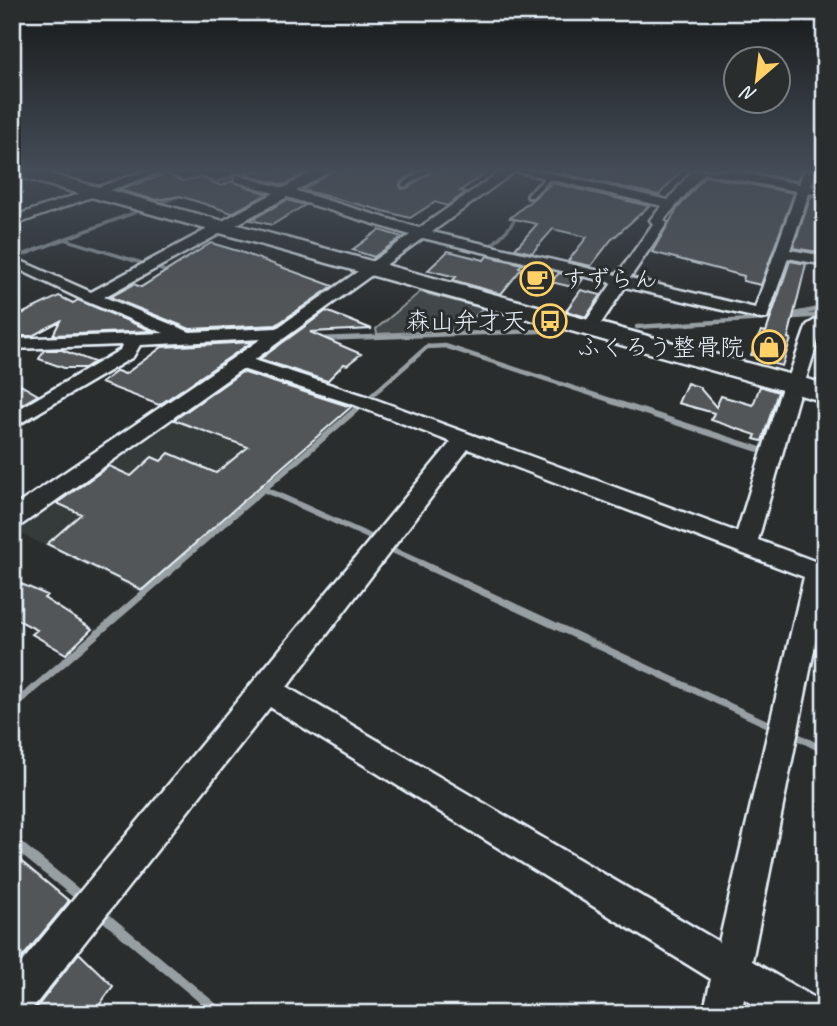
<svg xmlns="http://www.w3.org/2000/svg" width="837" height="1026" font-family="Caveat,'Klee One',sans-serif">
<rect width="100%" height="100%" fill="#2a2d2e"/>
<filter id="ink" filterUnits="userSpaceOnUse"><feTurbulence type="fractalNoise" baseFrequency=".0143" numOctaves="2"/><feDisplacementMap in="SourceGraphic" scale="14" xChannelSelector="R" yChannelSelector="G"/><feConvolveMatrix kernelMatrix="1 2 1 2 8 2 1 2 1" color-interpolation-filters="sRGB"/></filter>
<g filter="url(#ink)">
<path fill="#363a3b" d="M241 367 359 405 140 593 12 529Z"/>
<path fill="#424648" stroke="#959ca0" stroke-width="2" d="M420 292 483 308 462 330 377 334 376 329Z"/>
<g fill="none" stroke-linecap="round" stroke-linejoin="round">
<path stroke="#989fa3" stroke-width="3.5" d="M207 186 248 171
M300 188 332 171
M159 203 187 193
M64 239 145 264
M491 246 508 229 526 204
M12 259 136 212
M153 267 174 274"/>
<path stroke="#989fa3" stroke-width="4.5" d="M169 272 174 274
M768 313 794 314 825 308
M637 327 825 315
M318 339 569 330
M427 347 445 346 616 402
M12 349 294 340
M370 397 428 346"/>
<path stroke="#989fa3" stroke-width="6" d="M611 401 767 452
M12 428 38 413
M264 489 375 539
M386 550 388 548 423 564
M177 564 359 407"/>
<path stroke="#989fa3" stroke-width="7" d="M420 563 774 727
M12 707 179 563
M793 734 825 751"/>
<path stroke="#989fa3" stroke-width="10" d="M12 841 82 898
M100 913 221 1014"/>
</g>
<path fill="#535759" stroke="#e8f1f8" stroke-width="2" d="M252 171H308L284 185 245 175Z
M333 171H417L401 182 402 189 407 188 433 171H489L460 191 466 192 447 206 435 202 410 218 303 190Z
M566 171H681L659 195 563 174Z
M747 171H801L797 181Z
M167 174 182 181 201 177 221 186 232 181 267 194 232 213 180 196 156 200 119 190Z
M705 176 794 193 761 285 743 281 744 276 652 252 677 209Z
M552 183 649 206 611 240 591 266 568 261 587 237 553 229 532 253 515 249 537 224 510 218Z
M811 196 825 199V253L793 248Z
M287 200 305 205 272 225 251 220Z
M379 230 402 237 374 257 352 250Z
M211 243 238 251 333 286 276 325 190 329 110 297 134 284 141 287Z
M448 251 484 260 487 256 522 264 519 267 522 268 501 294 453 280 456 277 428 270Z
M790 261 806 264 788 338 791 339 782 366 756 359 757 356 751 355 761 331 766 332Z
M559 273 583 279 576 288 551 282Z
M581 290 601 295 586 317 566 311Z
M59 296 73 303 78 300 152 331 53 335 60 321 32 336H12L13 318Z
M326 311 372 329 310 332 361 354 347 365 344 364 327 381 260 359Z
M252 342 159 405 101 383 117 371 125 374 162 347Z
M44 350H62L94 362 85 368H64L39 359Z
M242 372 351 407 142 590 47 544 81 514 57 503 109 466 131 476 152 457 161 461 169 453 216 473 248 447 174 420Z
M12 380 38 395 12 410Z
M687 383 699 387 716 407 721 396 753 405 760 386 778 392 762 441 754 439 756 435 711 420 714 413 678 403Z
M12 580 47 595 44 598 92 629 66 654 32 634 37 630 12 617Z
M12 854 69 901 12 970Z
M79 953 113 986 93 1014H44L37 1007Z"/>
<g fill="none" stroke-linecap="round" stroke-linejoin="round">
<defs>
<path id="service" d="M422 171H430L406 186H402V184Z
M547 176 552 177 532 197H528V195Z"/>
<path id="minor" d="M144 171H163L12 226V217Z
M314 171H330L296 191 419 228 501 171H515L432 232 617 275 653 224 650 220 662 206 515 171H539L668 200 692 171H731L799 184 804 171H816L811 186 825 188V196L809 193 790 250 825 256V265L788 258 767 318 761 319 625 287 596 331 590 332 582 327 612 283 423 238 254 360 366 396 737 532 783 384 788 379 807 325 815 320 821 321 823 325 804 385 800 390 758 540 825 565V595L752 961 818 1000 823 1014H768L744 999 741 1014H703L711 979 270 707 28 1014H12V974L451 442 352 404 242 369 20 526 12 529V508L261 339 140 345 133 357 12 428V413L120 350 122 345 12 349V339L164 333 85 301 12 266V257L91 292 274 193 235 181V175L284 188ZM704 173 797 191 755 308 630 278 667 223 664 220ZM287 197 410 235 277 328 190 332 104 297ZM468 449 804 577 719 942 287 687Z"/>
<path id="secondary" d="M12 171H39L825 384V402L12 175Z"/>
</defs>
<use href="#service" stroke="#e8f1f8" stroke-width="6"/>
<use href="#minor" stroke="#e8f1f8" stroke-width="5"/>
<use href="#secondary" stroke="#e8f1f8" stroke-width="5"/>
<use href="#service" fill="#2a2d2e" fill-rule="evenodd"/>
<use href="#minor" fill="#2a2d2e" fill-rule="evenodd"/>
<use href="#secondary" fill="#2a2d2e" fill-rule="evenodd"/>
</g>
</g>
<linearGradient id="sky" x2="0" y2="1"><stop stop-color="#171919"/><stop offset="0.54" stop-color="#444c57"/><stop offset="1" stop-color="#444c57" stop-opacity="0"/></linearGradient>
<rect width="837" height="315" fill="url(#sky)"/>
<defs>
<symbol id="cafe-ring" viewBox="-11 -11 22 22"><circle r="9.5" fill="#2a2d2e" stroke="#ffd166" stroke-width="1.5"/><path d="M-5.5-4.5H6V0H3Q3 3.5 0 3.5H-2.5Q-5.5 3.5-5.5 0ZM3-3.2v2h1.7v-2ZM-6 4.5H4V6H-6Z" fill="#ffd166"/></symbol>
<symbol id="bus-ring" viewBox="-11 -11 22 22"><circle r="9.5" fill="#2a2d2e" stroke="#ffd166" stroke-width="1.5"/><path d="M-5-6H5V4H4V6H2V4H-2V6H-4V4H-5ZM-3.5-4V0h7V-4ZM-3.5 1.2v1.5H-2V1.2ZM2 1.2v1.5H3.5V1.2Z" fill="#ffd166"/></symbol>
<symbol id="shop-ring" viewBox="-11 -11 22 22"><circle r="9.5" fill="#2a2d2e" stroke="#ffd166" stroke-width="1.5"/><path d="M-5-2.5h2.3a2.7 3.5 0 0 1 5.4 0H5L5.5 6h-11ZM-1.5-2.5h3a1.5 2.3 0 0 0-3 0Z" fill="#ffd166"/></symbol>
</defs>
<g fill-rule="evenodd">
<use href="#cafe-ring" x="518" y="260" width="38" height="38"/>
<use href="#bus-ring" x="531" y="302" width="38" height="38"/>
<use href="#shop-ring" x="750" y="328" width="38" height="38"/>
</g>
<g text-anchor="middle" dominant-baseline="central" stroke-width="6" stroke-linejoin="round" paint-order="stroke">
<g font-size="24" fill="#e8f1f8" stroke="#2a2d2e" text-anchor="end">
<text x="562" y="279" text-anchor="start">すずらん</text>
<text x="526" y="321">森山弁才天</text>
<text x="744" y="347">ふくろう整骨院</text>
</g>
</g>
<rect width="837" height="1026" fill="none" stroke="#2a2d2e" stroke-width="42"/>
<rect x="21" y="21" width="795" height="984" fill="none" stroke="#e8f1f8" stroke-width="2.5" filter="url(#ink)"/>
<g transform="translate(757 80) rotate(208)"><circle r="33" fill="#2a2d2e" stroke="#767b7f" stroke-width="2"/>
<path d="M0-5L12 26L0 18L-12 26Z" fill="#ffd166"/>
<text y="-10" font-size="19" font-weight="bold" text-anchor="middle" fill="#e8f1f8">N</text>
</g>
</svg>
